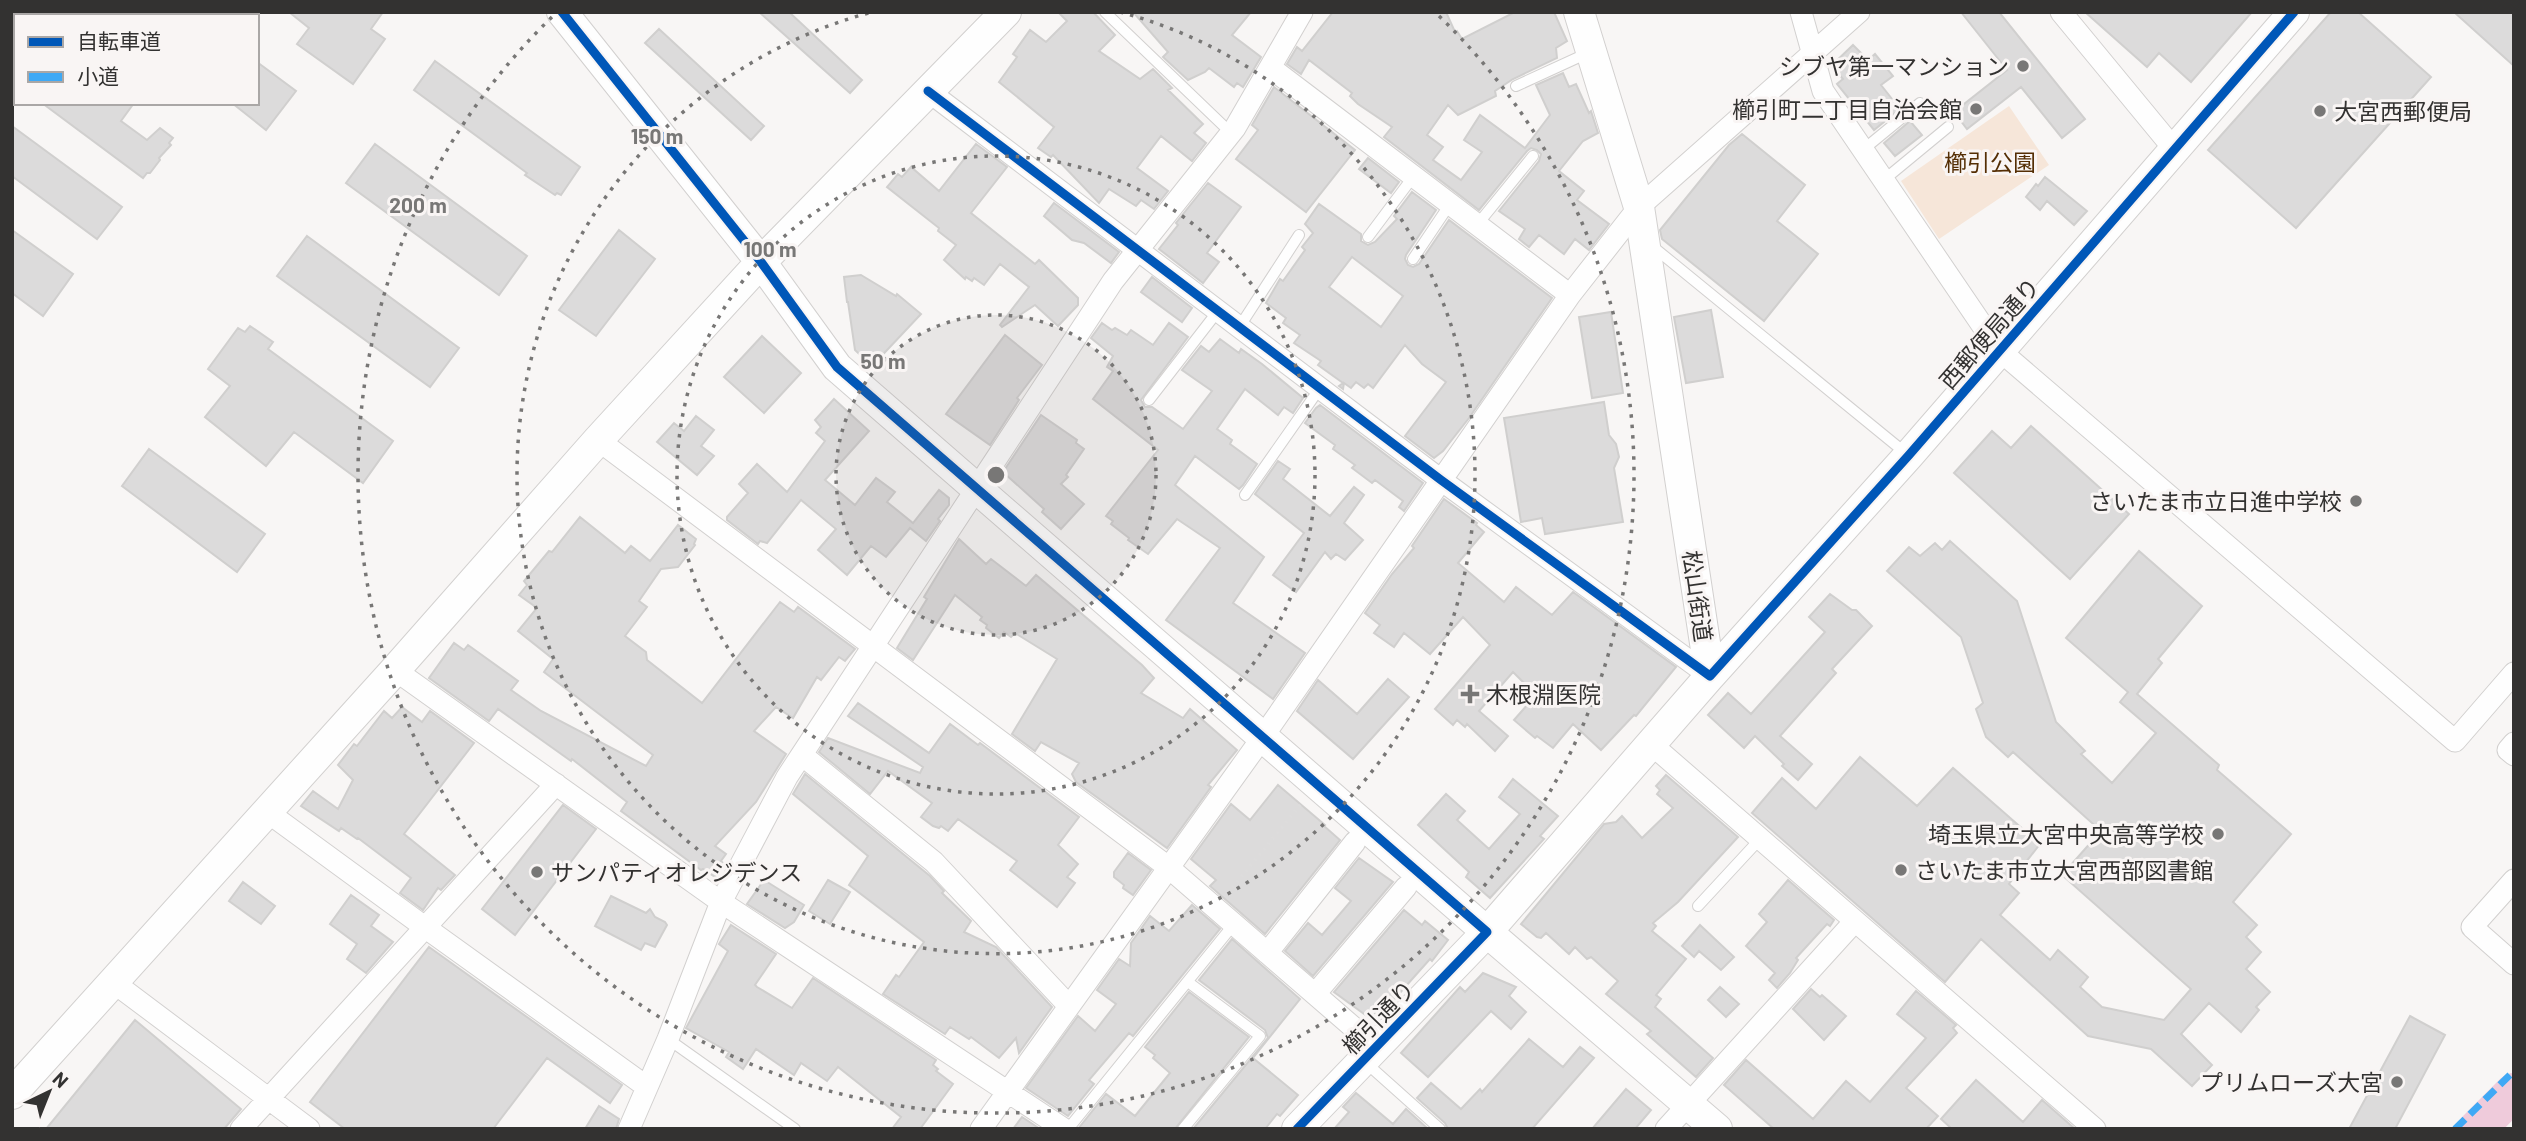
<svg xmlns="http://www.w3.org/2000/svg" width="2526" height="1141" font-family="Barlow,'Noto Sans JP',sans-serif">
<rect width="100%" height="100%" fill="#f8f6f5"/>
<path fill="#f6e6d9" d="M2009 106 2049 165 1939 239 1901 181Z"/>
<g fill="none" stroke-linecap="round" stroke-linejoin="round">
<path stroke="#efcbdb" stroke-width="38" d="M2477 1129 2514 1092"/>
</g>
<path fill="#dcdbdb" stroke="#d0cfce" stroke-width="2" fill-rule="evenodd" d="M289 12H383L371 29 385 39 353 84 297 44 309 28Z
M759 12H789L862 80 850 93Z
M1058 12H1093L1115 35 1099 51 1140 79 1153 69 1172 88 1168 90 1203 124 1194 133 1206 143 1192 161 1161 136 1137 168 1168 191 1154 209 1141 200 1136 206 1109 189 1099 203 1053 155 1051 157 1038 148 1054 127 999 82 1017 57 1013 54 1030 30 1046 42 1067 21Z
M1133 12H1251L1232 35 1261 57 1243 87 1237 83 1234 87 1209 68 1205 72 1188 80 1163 57 1168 52Z
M1333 12H1446L1455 32 1457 31 1462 39 1515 12H1554L1567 41 1556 48 1557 58 1513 79 1495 91 1496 96 1458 115 1448 105 1427 135 1443 147 1433 160 1461 180 1482 152 1464 140 1480 115 1525 148 1550 115 1536 85 1563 73 1569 87 1576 84 1589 113 1591 111 1598 133 1583 141 1559 171 1584 191 1577 200 1609 224 1589 250 1575 239 1564 254 1539 235 1529 247 1519 239 1525 229 1499 211 1539 161 1541 154 1537 150 1531 148 1527 151 1479 210 1384 137 1392 127 1358 104 1350 96 1352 93 1309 60 1301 74 1287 64 1297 47 1302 51Z
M1961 12H1999L2085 119 2062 138 2021 87 1967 129 1954 112 2007 70Z
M2085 12H2252L2191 82 2159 53 2147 67Z
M2331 12H2358L2431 77 2296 228 2208 150Z
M2454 12H2514V66Z
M659 29 764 126 751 140 645 43Z
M1853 45 1868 60 1875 54 1893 76 1881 85 1900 109 1874 130 1837 84 1843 79 1831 66Z
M435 61 580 167 561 195 557 193 555 195 525 175 527 173 414 90Z
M257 62 296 91 266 130 232 103H257Z
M1274 87 1355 150 1306 212 1236 159 1258 130 1252 125Z
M42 103H134L121 121 147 140 160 128 173 138 169 143 171 145 159 158 160 160 150 173H147L143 178Z
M1910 121 1922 135 1895 156 1884 143Z
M12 126 122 207 97 239 12 176Z
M1742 134 1805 185 1777 221 1818 254 1764 321 1662 239 1660 230 1729 145Z
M375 144 527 256 499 295 346 183Z
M976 144 1007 167 971 213 1035 264 1039 260 1078 298V305L1058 326 1035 305 1002 327 1000 325 1029 287 1000 264 984 285 974 278 972 281 966 277 965 279 944 260 956 245 938 231 939 228 887 187 898 174 902 177 911 167 939 191Z
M1368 158 1399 182 1391 193 1359 169Z
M2045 177 2087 211 2074 225 2047 201 2040 210 2026 197 2036 184 2038 186Z
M1208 183 1241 207 1207 253 1219 262 1203 283 1159 249 1178 225 1176 223Z
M1412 192 1436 210 1406 255 1405 259 1408 265 1413 267 1419 264 1449 220 1552 298 1469 418 1443 451 1434 458 1405 436 1446 382 1422 364 1405 345 1373 388 1368 384 1364 388 1356 382 1351 388 1344 383 1343 389 1339 386 1343 383 1318 365 1321 361 1294 343 1300 335 1283 323 1286 318 1266 303 1280 279 1283 281 1305 250 1302 247 1313 233 1305 224 1319 204 1361 234V241L1368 245 1375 242 1397 219 1394 216ZM1352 257 1403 296 1381 327 1329 287Z
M1054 203 1119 252 1111 263 1084 243 1072 240 1044 216Z
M12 230 73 274 43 316 12 293Z
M619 230 655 259 596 336 559 310Z
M307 236 459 348 430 387 277 276Z
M861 275 896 296 897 294 921 314 872 366 855 350 848 302H847L844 277Z
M1152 277 1192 308 1182 322 1141 292Z
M1711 310 1723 377 1686 383 1674 317Z
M1611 312 1623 393 1592 398 1579 317Z
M1102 323 1112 330 1115 328 1127 335 1131 330 1153 345 1169 323 1188 337 1141 400 1145 407H1152L1183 429 1212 391 1182 370 1201 346 1209 352 1220 339 1239 353 1241 349 1262 364 1303 398 1293 413 1284 407 1278 415 1245 389 1217 429 1232 440 1230 444 1257 464 1243 485 1239 489 1195 456 1175 485 1264 557 1233 603 1305 653 1273 699 1166 620 1220 548 1177 519 1148 554 1128 540 1129 538 1111 524 1113 521 1106 516 1158 450 1093 399 1113 371 1107 367 1113 356 1091 338Z
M250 326 273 342 268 349 393 441 363 483 294 432 266 466 205 417 230 386 208 369 238 328 245 332Z
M1005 335 1042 365 1017 398 1019 400 990 445 946 414Z
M762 336 801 373 764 413 724 377Z
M834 399 869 431 825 480 855 505 876 478 895 492 887 502 913 523 939 490 949 498V505L938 519 940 521 926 541 910 528 886 557 871 546 847 575 818 550 836 529 801 500 767 543 760 541 758 544 727 520V517L748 493 739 484 757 464 787 492 825 441 816 433 821 427 815 420Z
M1604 402 1609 435 1616 444 1619 457 1614 468 1623 522 1545 534 1542 518 1521 522 1504 418Z
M1320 405 1423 483 1404 511 1399 507 1403 501 1375 480 1372 483 1352 468 1355 465 1333 449 1335 445 1305 423 1316 408Z
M1041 415 1077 440 1076 443 1084 449 1066 475 1068 477 1061 484 1084 504 1061 529 1042 512 1044 509 1003 472Z
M696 416 714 430 701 446 714 456 697 475 657 442 674 423 684 431Z
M2031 426 2129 514 2070 579 1954 473 1992 431 2011 448Z
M149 449 265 534 237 572 122 486Z
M1278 461 1290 469 1283 479 1330 516 1354 487 1364 495 1344 523 1363 540 1345 560 1336 554 1331 559 1325 552 1296 592 1273 575 1304 533 1255 494Z
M1444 499 1477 523 1476 525 1484 532 1458 563 1504 602 1516 587 1552 615 1573 592 1676 667 1636 716 1634 715 1601 750 1573 724 1553 748 1537 736 1535 738 1514 720 1536 695 1513 672 1479 711 1508 736 1495 751 1467 724 1465 727 1457 720 1453 725 1435 709 1490 645 1463 617 1430 654 1404 633 1394 647 1374 633 1380 625 1365 613 1392 574 1414 548 1412 546Z
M580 517 625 553 631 546 650 561 678 525 696 539 694 544 695 545 678 567 661 569 639 601 647 607 625 636 646 652 647 660 702 703 780 602 794 612 798 607 855 649 845 661 839 657 821 680 817 677 793 718 776 707 754 731 786 754 756 802 715 846 726 854 721 861 725 865 715 877 703 869 701 870 621 811 627 802 572 759 571 761 498 709 489 721 429 678 454 643 464 650 468 645 518 681 511 690 541 711 646 766 653 755 544 672 553 659 518 631 537 608 519 595 527 585 524 581 549 551 552 552Z
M959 539 986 564 991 559 1026 586 1036 575 1142 665 1154 678 1141 693 1183 718 1190 709 1237 750 1208 785 1211 787 1167 848 1076 782 1072 774 1079 763 1041 742 1035 751 1012 734 1057 659 1015 633 1011 637 1004 632 999 638 986 628 987 625 980 620 982 617 955 595 913 660 897 648 927 599 924 597Z
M1950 541 2017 601 2056 722 2085 751 2081 754 2112 783 2156 733 2120 702 2128 692 2066 638 2139 551 2202 606 2158 659 2162 663 2137 694 2219 765 2217 770 2291 834 2233 902 2257 925 2246 937 2261 952 2246 969 2270 992 2256 1007 2259 1010 2241 1032 2209 1003 2181 1034 2212 1065 2192 1086 2151 1049 2088 1036 1981 939 1945 982 1752 813 1782 778 1816 809 1860 757 1917 806 1953 768 2040 844 2009 884 2019 893 2000 915 2050 960 2058 950 2088 977 2080 987 2102 1007 2164 1020 2191 989 2062 875 2101 831 2013 752 2008 757 1986 737 1976 709 1983 703 1961 637 1887 571 1909 547 1920 556 1935 543 1942 550Z
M1830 594 1852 610H1856L1872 626 1832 669 1836 673 1780 736 1812 764 1798 780 1782 766 1784 764 1755 736 1744 748 1708 715 1728 693 1751 714 1825 632 1809 617Z
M1388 679 1409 697 1353 759 1297 711 1318 680 1357 714Z
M858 703 929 753 950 724 978 745 980 743 1079 817 1058 845 1078 864 1067 877 1075 883 1057 907 1010 870 1017 861 958 819 948 831 941 826 939 828 933 826 921 817 932 803 888 771 870 794 819 752 828 738 920 773 923 767 848 716Z
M402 707 422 722 430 711 474 743 404 834 455 875 441 890 438 888 423 910 400 893 411 878 358 838 357 839 341 828 339 831 301 806 313 791 338 809 353 780 338 765 354 744 357 746 384 711 392 718Z
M805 774 930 876 944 891 942 893 971 921 964 932 996 947 1052 1007 1019 1053 1016 1038 999 1058 971 1037 969 1039 950 1027 945 1034 883 994 896 975 899 977 924 942 849 885 868 856 793 794Z
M1666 775 1738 837 1678 902 1653 923 1656 926 1652 931 1686 959 1656 995 1661 999 1655 1007 1713 1058 1696 1077 1647 1034 1651 1031 1606 994 1618 981 1591 957 1587 959 1575 947 1569 954 1546 933 1541 938 1537 937 1521 924 1604 824 1616 822 1622 816 1642 838 1673 808 1657 794 1660 790 1656 786Z
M1513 779 1558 816 1540 836 1544 839 1490 898 1466 877 1469 872 1418 825 1446 794 1465 811 1457 820 1489 849 1520 814 1499 797Z
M1278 785 1325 825 1324 826 1340 840 1265 934 1210 886 1216 880 1191 859 1231 804 1250 820Z
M563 805 596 829 515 935 482 909Z
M1128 853 1151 870 1133 895 1123 888 1124 885 1114 877V872Z
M1359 858 1393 882 1313 976 1285 951 1308 923 1322 935 1351 901 1335 888Z
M764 880 804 905 794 922 785 928 747 904Z
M828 880 850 892 830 924 809 911Z
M1788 880 1834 920 1830 926 1827 924 1796 958 1798 960 1790 973 1777 988 1769 980 1775 973 1746 946 1767 922 1759 914Z
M243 882 275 906 261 924 229 901Z
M351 895 379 915 371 926 393 942 366 973 347 959 357 944 330 924Z
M611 896 646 913 650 909 655 917 665 922 667 925 655 947 645 943 641 950 595 926Z
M1192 905 1220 929 1133 1036 1129 1033 1089 1080 1094 1084 1068 1116 1026 1088 1078 1016 1095 1031 1116 1004 1097 990 1119 959 1130 966 1131 943 1150 916 1169 931Z
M1404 910 1422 925 1425 921 1448 940 1432 961 1430 959 1390 1004 1385 1002 1371 1019 1334 992Z
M731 925 776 954 755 985 757 987 792 1008 813 978 936 1060 933 1065 938 1069 936 1071 953 1084 920 1129H892L901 1117 838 1067 827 1081 801 1063 794 1075 756 1049 743 1069 726 1057 729 1052 686 1028 728 951 719 944Z
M1700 925 1734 957 1721 970 1699 951 1694 957 1682 946Z
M1232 939 1300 999 1253 1058 1298 1095 1280 1116 1277 1114 1265 1129H1193L1268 1038 1265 1030 1199 980Z
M429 947 622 1085 610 1103 547 1058 493 1129H345L310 1102Z
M1483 973 1516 987 1509 996 1526 1012 1511 1029 1491 1011 1428 1077 1401 1053 1460 987 1465 992Z
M1720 987 1739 1004 1726 1017 1708 1000Z
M1811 989 1820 997 1822 995 1846 1016 1824 1040 1793 1009Z
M1916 991 1956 1025 1953 1028 1957 1033 1906 1088 1938 1116 1926 1129H1774L1724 1085 1746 1060 1813 1119 1846 1081 1870 1102 1926 1038 1897 1014Z
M1189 992 1249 1037 1175 1129H1078L1106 1094 1135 1116 1170 1073 1153 1058 1155 1055 1145 1047Z
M2410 1016 2445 1035 2395 1129H2349Z
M135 1020 241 1109 224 1129H46Z
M1529 1039 1563 1067 1580 1047 1594 1058 1532 1129H1448L1445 1123 1417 1098 1431 1083 1461 1109 1480 1089 1482 1092Z
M1976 1080 2023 1122 2042 1100 2075 1129H1952L1941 1119Z
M1626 1089 1651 1110 1635 1129H1592Z
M1356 1093 1393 1124 1406 1109 1428 1129H1334L1349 1112 1343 1107Z
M599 1106 619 1119 616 1129H585Z
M1022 1117 1040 1129H1013Z"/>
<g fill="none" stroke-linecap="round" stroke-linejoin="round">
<defs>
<path id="lane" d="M1105 12 1231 133
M1516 86 1590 52
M1864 149 1920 103
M1885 179 1948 127
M1477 225 1533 156
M1368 237 1413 177
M1652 246 1908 455
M1413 259 1450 204
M1240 326 1299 235
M1149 400 1218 311
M1245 495 1320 388
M1698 906 1760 839
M668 1039 795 1129
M1365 1062 1440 1129
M1068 1129 1234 924
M1183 1129 1260 1036 1188 982"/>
<path id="street" d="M1801 12 1823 91 1999 350 2455 741 2514 673
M2061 12 2174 149
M1271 68 1570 295
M928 91 1441 480 1710 676
M598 440 1168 867 1376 1047
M395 670 721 902 1064 1129
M2514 743 2508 750 2514 755
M1651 744 2095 1129
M802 755 934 862 1069 1006
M266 811 426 928 647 1087
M2514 880 2472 927 2514 964
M1267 953 1355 842
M113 982 309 1129
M1315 994 1406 887
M241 1129 556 784
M629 1129 668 1039 721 902 787 777 1113 281 1235 128 1302 12
M981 1129 1262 738 1570 295 1639 207 1859 12
M1666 1129 1855 921"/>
<path id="secondary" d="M562 12 761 262 837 367 1487 932 1297 1129
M1579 12 1639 207 1710 676 1487 932 1717 1129
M1710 676 1909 455 2294 12
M12 1094 395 670 598 440 761 262 1006 12"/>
</defs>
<use href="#lane" stroke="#d2d0cf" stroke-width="12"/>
<use href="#street" stroke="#d2d0cf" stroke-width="23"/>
<use href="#secondary" stroke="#d2d0cf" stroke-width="32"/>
<path stroke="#dddcdc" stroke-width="3.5" stroke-dasharray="2 5" stroke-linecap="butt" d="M1228 893 1301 804"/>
<use href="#lane" stroke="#fefefe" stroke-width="10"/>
<use href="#street" stroke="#fefefe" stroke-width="21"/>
<use href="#secondary" stroke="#fefefe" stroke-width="30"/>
<path stroke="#3fa9f5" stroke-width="7" stroke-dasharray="14 7" stroke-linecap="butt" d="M2455 1129 2514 1071"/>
<defs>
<path id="cycleway" d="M562 12 761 262 837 367 1487 932 1297 1129
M928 91 1441 480 1710 676 1909 455 2294 12"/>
</defs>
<use href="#cycleway" stroke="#f9f5f4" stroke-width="13"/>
<use href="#cycleway" stroke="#0057b8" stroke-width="9"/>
</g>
<circle cx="996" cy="475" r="160" fill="#787776" fill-opacity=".12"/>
<g fill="none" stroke="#787776" stroke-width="3.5" stroke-dasharray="3.5 7">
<circle cx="996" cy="475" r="160"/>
<circle cx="996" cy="475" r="319"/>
<path d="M1120 12A479 479 0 1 1 872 12"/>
<path d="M1439 16A638 638 0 1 1 553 16"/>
</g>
<g fill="#787776" stroke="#f9f5f4" stroke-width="2.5">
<circle cx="2023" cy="66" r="7"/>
<circle cx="1976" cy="109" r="7"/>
<circle cx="2320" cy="111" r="7"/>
<circle cx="2356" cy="501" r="7"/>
<path d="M1466.5 683.5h7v7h7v7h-7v7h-7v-7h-7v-7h7z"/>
<circle cx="2218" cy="834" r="7"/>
<circle cx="1901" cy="870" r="7"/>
<circle cx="537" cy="872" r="7"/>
<circle cx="2397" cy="1082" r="7"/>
</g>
<g text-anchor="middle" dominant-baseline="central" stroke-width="6" stroke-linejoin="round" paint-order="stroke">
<g font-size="23" fill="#333231" stroke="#f9f5f4" text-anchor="end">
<text x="2009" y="66">シブヤ第一マンション</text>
<text x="1962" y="109">櫛引町二丁目自治会館</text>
<text x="2334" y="111" text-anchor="start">大宮西郵便局</text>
<text x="2342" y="501">さいたま市立日進中学校</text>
<text x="1486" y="694" text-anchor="start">木根淵医院</text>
<text x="2204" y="834">埼玉県立大宮中央高等学校</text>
<text x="1915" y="870" text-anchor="start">さいたま市立大宮西部図書館</text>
<text x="551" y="872" text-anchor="start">サンパティオレジデンス</text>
<text x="2383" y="1082">プリムローズ大宮</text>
</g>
<g font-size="23" fill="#542e04" stroke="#f9f5f4">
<text x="1990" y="162">櫛引公園</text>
</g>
<g font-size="23" fill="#333231" stroke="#f9f5f4">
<text transform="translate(1989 333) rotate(-49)">西郵便局通り</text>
<text transform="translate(1698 596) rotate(82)">松山街道</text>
<text transform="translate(1378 1017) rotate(-46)">櫛引通り</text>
</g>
</g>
<circle cx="996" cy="475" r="10" fill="#787776" stroke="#f9f5f4" stroke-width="3.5"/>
<g font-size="21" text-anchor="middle" font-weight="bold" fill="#787776" stroke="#f9f5f4" stroke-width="6" stroke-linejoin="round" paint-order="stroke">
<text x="657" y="144">150 m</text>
<text x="418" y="213">200 m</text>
<text x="770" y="257">100 m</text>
<text x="883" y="369">50 m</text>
</g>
<rect width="2526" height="1141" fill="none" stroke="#333231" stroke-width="28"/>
<rect x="14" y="14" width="245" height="91" fill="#f9f5f4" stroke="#aaa7a6" stroke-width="2"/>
<rect x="28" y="37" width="35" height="10" fill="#0057b8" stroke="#aaa7a6" stroke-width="2"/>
<text x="77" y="49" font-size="21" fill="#333231">自転車道</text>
<rect x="28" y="72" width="35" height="10" fill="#3fa9f5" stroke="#aaa7a6" stroke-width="2"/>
<text x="77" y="84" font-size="21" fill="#333231">小道</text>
<g transform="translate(49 1092) rotate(43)" stroke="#f9f5f4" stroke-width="5" paint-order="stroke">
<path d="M0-5L12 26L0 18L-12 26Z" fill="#333231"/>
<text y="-10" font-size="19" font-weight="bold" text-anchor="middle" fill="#333231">N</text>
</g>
</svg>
